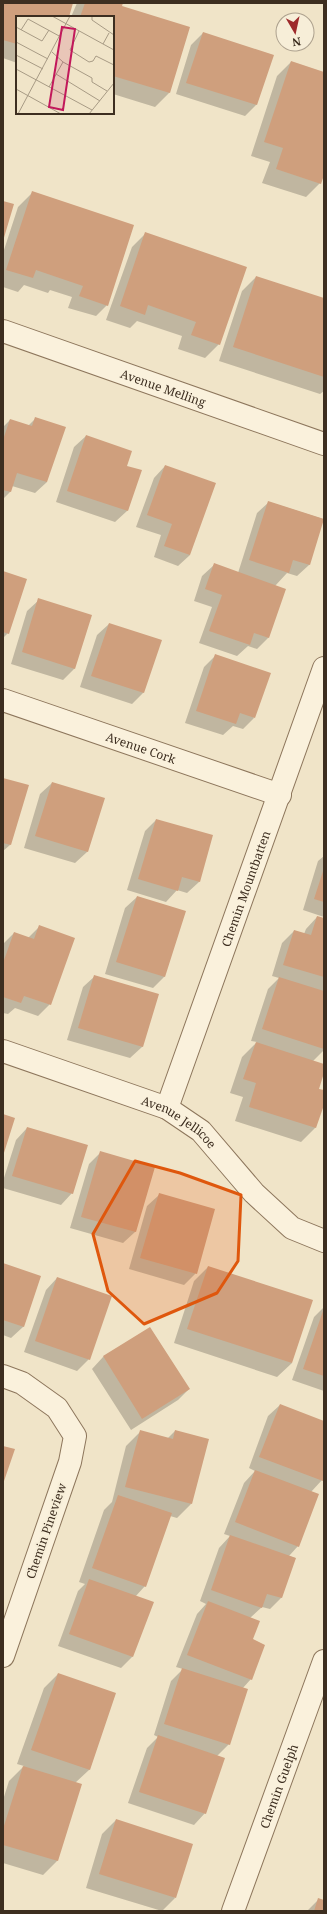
<svg xmlns="http://www.w3.org/2000/svg" width="327" height="1914" font-family="'Noto Serif',serif">
<rect width="100%" height="100%" fill="#f0e4c8"/>
<path fill="#0003" d="M3 3H72L68 17H17V63L3 58Z
M77 3H122L120 7 189 28 169 93 155 107 113 94V17H71Z
M203 33 272 55 256 105 245 116 176 94 191 45Z
M291 62 324 73V172L320 183 306 197 262 183 270 162 251 156 277 76Z
M32 193 107 305 96 316 68 308 72 297 50 290 48 293 24 285 18 292 3 287V253L18 207Z
M146 233 219 344 205 358 178 349 182 336 137 321 130 328 106 320 132 247Z
M256 277 324 299V391L320 394 219 361 242 291Z
M36 418 47 482 35 493 12 486 10 492 3 499V427L10 420 28 426Z
M86 436 126 466 127 511 115 522 56 502 74 447Z
M165 466 190 555 178 566 154 557 161 535 136 527 154 478Z
M269 502 323 519 309 565 297 576 287 573 275 586 268 638 257 649 248 646 237 656 199 643 212 607 194 601 202 576 214 565 238 573 257 513Z
M3 572 8 633 3 638Z
M39 600 91 616 74 669 63 680 11 664 27 611Z
M109 624 160 641 143 693 132 704 80 687 97 635Z
M216 655 254 718 243 729 233 726 223 735 185 723 204 667Z
M3 779 10 845 3 851Z
M52 783 103 799 87 852 75 863 24 848 40 794Z
M156 820 212 836 199 882 187 893 177 890 166 902 127 890 145 831Z
M324 856V917L303 910 318 861Z
M137 897 185 912 164 977 153 988 105 974 125 908Z
M317 917 324 919V1050L312 1062 324 1065 318 1089 324 1091V1101L315 1128 301 1142 235 1121 243 1097 230 1093 242 1057 257 1042 251 1041 268 989 279 978 272 976 282 943 294 931 304 934 306 929Z
M39 927 50 1004 38 1016 15 1008 8 1014 3 1013V944L14 933 28 938Z
M95 976 158 995 142 1047 130 1058 67 1040 83 987Z
M27 1128 72 1193 61 1205 3 1188V1181L16 1140Z
M101 1152 154 1168 135 1232 123 1243 70 1228 89 1164Z
M159 1195 196 1273 184 1285 129 1269 147 1206Z
M3 1265 40 1277 23 1327 11 1338 3 1335Z
M208 1267 292 1363 277 1377 174 1343 194 1281Z
M57 1278 89 1359 77 1371 24 1352 46 1290Z
M324 1307V1391L292 1380 314 1317Z
M150 1328 189 1389 178 1400 131 1430 92 1369 103 1357Z
M280 1405 324 1422V1476L322 1480 311 1492 298 1546 289 1556 295 1558 281 1598 270 1609 262 1607 250 1618 251 1679 242 1689 229 1744 217 1756 205 1813 194 1825 128 1803 147 1748 158 1737 154 1735 171 1681 183 1669 176 1667 197 1614 206 1604 200 1601 219 1548 230 1536 224 1534 244 1483 255 1471 249 1468 268 1416Z
M175 1431 191 1504 177 1518 170 1516 145 1586 135 1597 152 1603 132 1657 121 1668 58 1646 78 1591 85 1584 79 1582 104 1510 112 1502 126 1446 140 1432 167 1439Z
M58 1674 115 1694 89 1770 75 1783 80 1785 57 1861 43 1875 3 1863V1800L9 1781 24 1766 17 1764 44 1688Z
M116 1820 175 1898 162 1911 86 1888 102 1834Z
M319 1899 324 1901V1911H307Z"/>
<path fill="#cf9f7d" d="M3 3H73L69 17H17V44L3 40Z
M85 3H123L122 6 190 27 170 93 113 76V17H80Z
M203 32 274 55 257 105 186 83Z
M291 61 324 72V175L321 184 276 169 283 148 264 142Z
M32 191 134 225 108 306 79 296 83 286 36 270 33 278 6 270Z
M3 201 14 204 3 241Z
M145 232 247 267 220 345 191 335 196 322 148 305 145 315 120 306Z
M256 276 324 298V377L233 347Z
M35 417 66 427 47 482 17 473 11 492 3 490V440L10 419 32 426Z
M86 435 132 451 127 466 142 470 128 511 67 491Z
M165 465 216 483 190 555 164 546 172 524 147 515Z
M268 501 324 519 310 565 293 560 289 573 249 560Z
M214 563 286 589 269 638 254 633 250 645 209 631 222 595 205 589Z
M3 571 27 579 9 634 3 632Z
M38 598 92 615 75 669 22 652Z
M109 623 162 640 144 693 91 676Z
M215 654 271 673 255 718 240 713 236 724 196 711Z
M3 778 29 785 11 845 3 843Z
M52 782 105 798 88 852 35 836Z
M156 819 213 835 200 882 182 877 178 891 138 879Z
M324 868V902L314 899Z
M137 896 186 911 165 977 116 962Z
M317 916 324 918V977L283 965 294 930 311 935Z
M39 925 75 938 51 1005 24 996 21 1003 3 997V963L14 932 34 939Z
M94 975 159 994 143 1047 78 1028Z
M279 977 324 991V1049L262 1029Z
M256 1042 324 1064V1073L319 1089 324 1090V1105L316 1128 249 1107 256 1083 243 1079Z
M3 1114 15 1118 3 1156Z
M27 1127 88 1145 73 1194 12 1176Z
M100 1151 155 1167 136 1232 81 1217Z
M159 1193 215 1209 197 1274 140 1258Z
M3 1263 41 1276 24 1327 3 1320Z
M208 1266 313 1300 292 1363 187 1329Z
M57 1277 112 1296 90 1360 35 1341Z
M324 1308V1376L303 1369Z
M150 1327 190 1389 142 1419 103 1356Z
M280 1404 324 1421 323 1481 259 1457Z
M140 1430 173 1439 175 1430 209 1439 192 1504 125 1487Z
M3 1446 15 1449 3 1484Z
M255 1470 319 1494 299 1547 235 1522Z
M118 1495 172 1513 146 1587 92 1568Z
M230 1535 296 1558 282 1598 267 1594 262 1608 211 1590Z
M89 1579 154 1602 133 1657 69 1634Z
M208 1601 260 1621 253 1639 265 1645 252 1680 187 1655Z
M182 1668 248 1689 230 1745 164 1724Z
M58 1673 116 1693 90 1770 31 1750Z
M158 1735 225 1758 206 1814 139 1792Z
M23 1766 82 1784 58 1861 3 1845V1829Z
M116 1819 193 1844 176 1898 99 1874Z
M318 1898 324 1900V1911H314Z"/>
<g fill="none" stroke-linecap="round" stroke-linejoin="round">
<defs>
<g id="street">
<path id="s1" d="M3 331 324 444"/>
<path id="s2" d="M3 700 280 795"/>
<path id="s3" d="M3 1051 167 1108 201 1131 254 1193 292 1228 324 1241"/>
<path id="s4" d="M167 1108 324 668"/>
<path d="M3 1376 22 1383 57 1408 75 1436 70 1462 3 1656"/>
<path id="s5" d="M233 1911 324 1661"/>
</g>
</defs>
<use href="#street" stroke="#8d765c" stroke-width="24"/>
<use href="#street" stroke="#faf1dc" stroke-width="22"/>
</g>
<path fill="#df570d" fill-opacity="0.2" stroke="#df570d" stroke-width="3" stroke-linejoin="round" d="M135 1161 180 1173 241 1195 238 1261 217 1293 144 1324 108 1291 93 1234Z"/>
<g text-anchor="middle" dominant-baseline="central" stroke-width="4" stroke-linejoin="round" paint-order="stroke">
<g font-size="12" fill="#3d2e20" stroke="#f7eed8">
<text stroke="none"><textPath href="#s1" startOffset="170">Avenue Melling</textPath></text>
<text stroke="none"><textPath href="#s2" startOffset="146">Avenue Cork</textPath></text>
<text stroke="none"><textPath href="#s4" startOffset="233">Chemin Mountbatten</textPath></text>
<text stroke="none"><textPath href="#s3" startOffset="191">Avenue Jellicoe</textPath></text>
<text transform="translate(46 1531) rotate(-71)">Chemin Pineview</text>
<text stroke="none"><textPath href="#s5" startOffset="133">Chemin Guelph</textPath></text>
</g>
</g>
<g transform="translate(16 16)">
<rect width="98" height="98" fill="#f0e4c8"/>
<path fill="none" stroke="#a89b85" stroke-width="1" d="M36 0 98 34M76 0V4L98 19M0 11 26 25 33 14M5 14 12 3 45 21M63 15 54 34 73 46 77 45 80 40 98 49M0 26 32 43M87 28 93 17M36 36 47 46 76 62V66L91 75M0 39 27 53M0 53 76 94M40 58 84 85M33 71 47 46M0 73 45 98M2 98 54 0M73 98 98 67"/>
<path fill="#c2185b" fill-opacity="0.15" stroke="#c2185b" stroke-width="2" d="M46 11 59 13 47 94 33 91Z"/>
<rect width="98" height="98" fill="none" stroke="#3d2e20" stroke-width="2"/>
</g>
<rect width="327" height="1914" fill="none" stroke="#3d2e20" stroke-width="8"/>
<g transform="translate(295 32) rotate(171)"><circle r="19" fill="#f7eed8" stroke="#ada18e"/>
<path d="M0-3L7 15L0 10L-7 15Z" fill="#9e2a2b"/>
<text y="-6" font-size="11" font-weight="bold" text-anchor="middle" fill="#3d2e20">N</text>
</g>
</svg>
